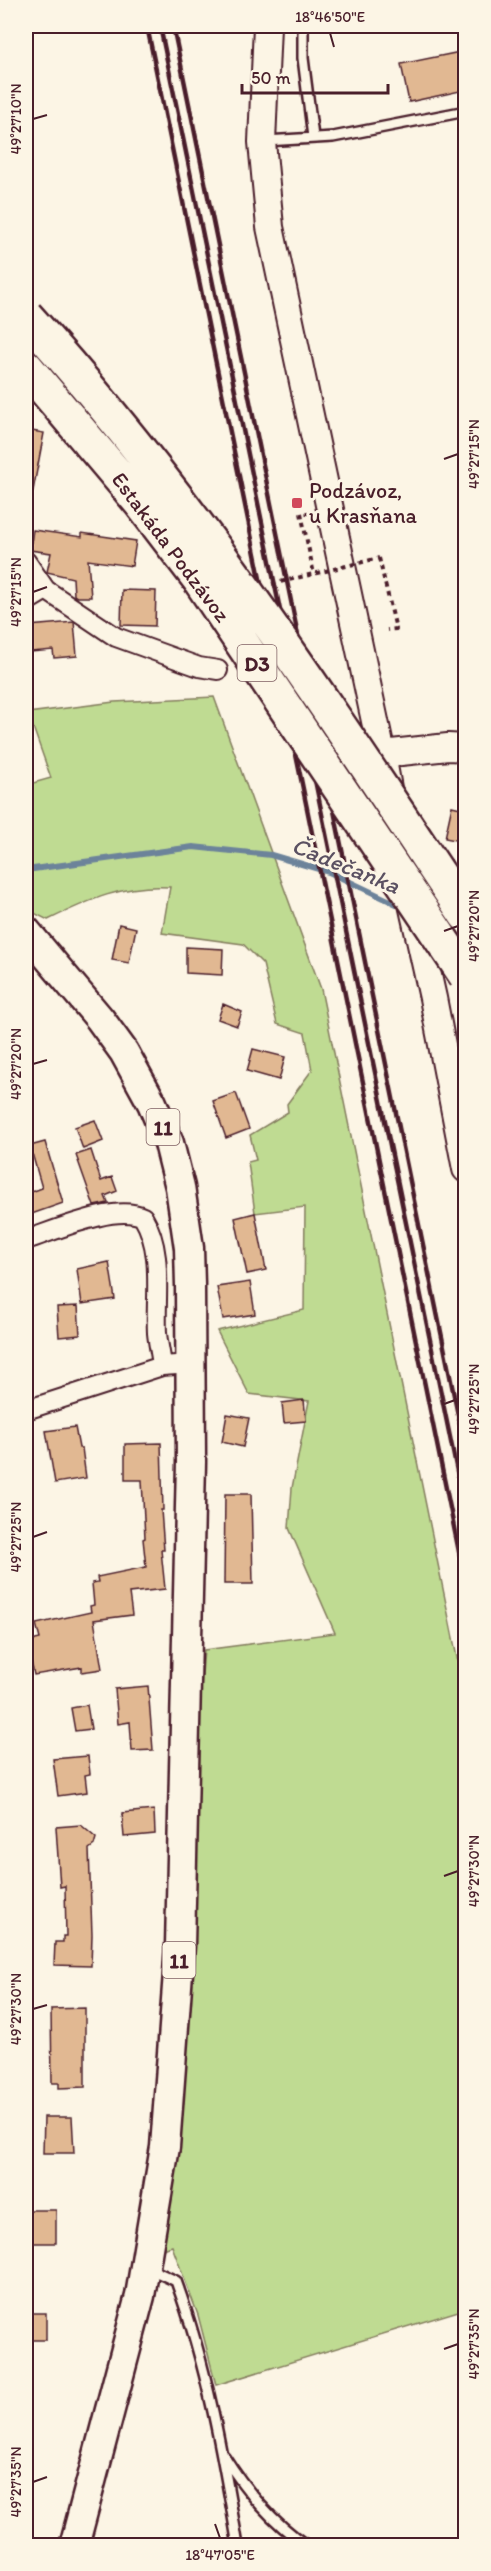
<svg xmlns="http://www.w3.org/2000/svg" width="491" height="2571" font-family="Itim,sans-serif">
<rect width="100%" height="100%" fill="#fcf5e5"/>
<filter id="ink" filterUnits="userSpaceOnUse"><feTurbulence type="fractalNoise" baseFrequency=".0167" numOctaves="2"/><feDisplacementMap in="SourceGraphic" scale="12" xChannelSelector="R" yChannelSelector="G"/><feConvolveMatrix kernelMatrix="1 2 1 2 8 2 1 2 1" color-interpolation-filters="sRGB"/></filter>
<g filter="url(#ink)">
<path fill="#bfdb92" stroke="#847d5e" stroke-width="1.5" d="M214 697 321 989 465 1697V2309L216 2385 198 2315 172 2246 155 2252 204 1650 335 1633 289 1528 292 1488 309 1401 249 1394 217 1331 304 1310 305 1207 255 1213 248 1162 256 1160 250 1135 288 1112 287 1104 312 1070 305 1033 277 1024 263 964 243 944 162 933 170 887C123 884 89 900 48 920L32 912 26 901V785L51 778 28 713 114 702Z"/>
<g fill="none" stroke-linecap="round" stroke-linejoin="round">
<path stroke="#6c839a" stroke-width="6" d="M26 870 193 847 271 855 329 872 405 908
M450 930 466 941"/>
</g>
<path fill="#e1b892" stroke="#4a1f2b" stroke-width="1.5" d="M465 51V90L409 102 401 64Z
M26 430 44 433 33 491 26 490Z
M33 530 82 537V533L136 541 132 566 88 560 91 597H77L74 595 73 578 47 572 51 553 30 550Z
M122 590 156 591 155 626 121 625Z
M74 622 77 656 54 658 53 650 31 652 29 626Z
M452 806 465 809V842L445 838Z
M119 924 136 928 129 963 112 960Z
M186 947 223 949 222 975 186 973Z
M223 1004 242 1012 237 1026 218 1019Z
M253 1049 285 1057 279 1080 247 1071Z
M236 1093 249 1129 226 1138 213 1101Z
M95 1120 103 1141 83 1149 75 1127Z
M45 1142 63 1203 26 1216V1194L42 1188 30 1146Z
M91 1150 101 1181 112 1177 117 1191 105 1196 108 1203 94 1206 76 1155Z
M255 1213 266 1270 247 1274 235 1218Z
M109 1262 115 1299 82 1304 77 1269Z
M250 1282 255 1314 223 1319 217 1287Z
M78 1306 80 1335 59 1337 57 1307Z
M304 1400 306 1421 284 1423 282 1403Z
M227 1414 249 1418 243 1447 222 1442Z
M75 1427 79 1448H82L86 1478 55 1483 46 1431Z
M161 1443 163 1510H161L164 1550H161L165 1589 129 1593 132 1615 94 1620 102 1669 82 1672V1667L34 1675 27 1642 40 1639 36 1624 91 1612 90 1606 94 1605 92 1583 98 1582 97 1577 146 1567 143 1539 145 1538 142 1480H125V1444Z
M225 1494H251L253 1584H224Z
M148 1686 153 1750 132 1751 130 1722 118 1724 115 1689Z
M87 1705 91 1729 75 1731 71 1708Z
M88 1756 90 1774 85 1775 87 1792 58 1796 53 1759Z
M154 1810 155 1834 124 1837 122 1813Z
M81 1825 96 1838 94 1845 89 1849 92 1935 91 1966 54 1965 55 1942H63V1936H66L65 1886 60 1887 56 1827Z
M85 2008V2087L59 2088V2083H52L51 2009Z
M44 2117H72L74 2153H43Z
M26 2210H56V2243H26Z
M26 2313H46V2340H26Z"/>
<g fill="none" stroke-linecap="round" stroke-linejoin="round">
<defs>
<path id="lane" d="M303 26V58L313 137
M265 141 333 137 466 111
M148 2268 176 2281C207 2366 223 2456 238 2546
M224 2456C247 2492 272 2522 307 2546"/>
<path id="street" d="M26 561 46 590 116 637 199 667 218 670
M26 602 46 590
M26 1240C54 1231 116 1203 143 1217 164 1252 155 1294 157 1333 158 1344 161 1355 162 1366
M26 1410 162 1366 191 1364"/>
<path id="secondary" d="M267 26 262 142 270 227 382 754 395 828 433 998 466 1169
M382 754 448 747 466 748"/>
<path id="primary" d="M26 931 100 1019 124 1052 152 1103 169 1143 180 1187 189 1248 190 1285 191 1462 180 1946 165 2147 140 2296 74 2546"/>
</defs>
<use href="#lane" stroke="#4a1f2b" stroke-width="14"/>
<use href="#street" stroke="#4a1f2b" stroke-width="22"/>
<use href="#secondary" stroke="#4a1f2b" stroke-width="30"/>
<use href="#primary" stroke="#4a1f2b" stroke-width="33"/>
<path stroke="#4a1f2b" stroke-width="4" stroke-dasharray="4.5 4.5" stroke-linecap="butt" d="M310 513H301L314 574
M379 558 396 629 387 630"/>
<use href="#lane" stroke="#fcf5e5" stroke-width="9"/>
<use href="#street" stroke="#fcf5e5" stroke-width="18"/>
<use href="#secondary" stroke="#fcf5e5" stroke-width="26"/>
<use href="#primary" stroke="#fcf5e5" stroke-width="28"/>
<path stroke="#4a1f2b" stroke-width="4.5" d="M147 26 466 1586
M160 26 466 1515
M173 26 466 1454"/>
<defs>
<path id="highway-bridge" d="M26 316C195 502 327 707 466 915
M26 367 140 502 199 579 466 976"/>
</defs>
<use href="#highway-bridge" stroke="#4a1f2b" stroke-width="38" stroke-linecap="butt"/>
<path stroke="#4a1f2b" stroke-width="4" stroke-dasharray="4.5 4.5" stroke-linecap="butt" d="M272 584 379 558"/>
<use href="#highway-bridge" stroke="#fcf5e5" stroke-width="33"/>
</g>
</g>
<path fill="none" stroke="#4a1f2b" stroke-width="2" d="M330 33 334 47M33 119 47 115M444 459 458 454M33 592 47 587M444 931 458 926M33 1064 47 1060M444 1404 458 1399M33 1537 47 1532M444 1876 458 1871M33 2009 47 2005M444 2349 458 2344M33 2482 47 2477M215 2524 220 2538"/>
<rect fill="#d1495b" stroke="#fcf5e5" stroke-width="2" x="291" y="497" width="12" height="12" rx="3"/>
<g text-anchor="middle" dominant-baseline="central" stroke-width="6" stroke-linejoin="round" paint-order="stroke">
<g fill="#fcf5e5" stroke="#7f5f63" stroke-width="1.5">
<rect x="237.5" y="645" width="39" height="36" rx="4.5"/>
<rect x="146.5" y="1109" width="33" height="36" rx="4.5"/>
<rect x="162.5" y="1942" width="33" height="36" rx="4.5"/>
</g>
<g font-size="21" font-weight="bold" fill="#4a1f2b">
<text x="257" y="663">D3</text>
<text x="163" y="1127">11</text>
<text x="179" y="1960">11</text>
</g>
<g font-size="22" fill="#4a1f2b" stroke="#fcf5e5" text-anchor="start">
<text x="309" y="490">Podzávoz,<tspan x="309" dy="25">u Krasňana</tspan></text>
</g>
<g font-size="22" fill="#4a1f2b" stroke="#fcf5e5">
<text transform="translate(171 547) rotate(53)">Estakáda Podzávoz</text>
</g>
<g font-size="24" font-style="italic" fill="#5b5162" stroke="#fcf5e5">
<text transform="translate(346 865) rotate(22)">Čadečanka</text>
</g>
</g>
<rect width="491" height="2571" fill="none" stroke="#fcf5e5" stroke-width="66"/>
<path d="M242 84v9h146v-9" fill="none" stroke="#4a1f2b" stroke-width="3"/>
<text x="251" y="84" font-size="18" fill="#4a1f2b" stroke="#fcf5e5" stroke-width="4.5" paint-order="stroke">50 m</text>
<rect x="33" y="33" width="425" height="2505" fill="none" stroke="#4a1f2b" stroke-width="2"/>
<g font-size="15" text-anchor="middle" fill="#4a1f2b">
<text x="330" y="22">18°46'50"E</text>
<text transform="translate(16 119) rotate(-90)" y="5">49°27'10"N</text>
<text transform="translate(474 454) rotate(-90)" y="5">49°27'15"N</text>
<text transform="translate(16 592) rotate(-90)" y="5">49°27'15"N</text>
<text transform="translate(474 926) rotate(-90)" y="5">49°27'20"N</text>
<text transform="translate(16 1064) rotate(-90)" y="5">49°27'20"N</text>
<text transform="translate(474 1399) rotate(-90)" y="5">49°27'25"N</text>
<text transform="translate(16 1537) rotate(-90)" y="5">49°27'25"N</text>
<text transform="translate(474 1871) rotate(-90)" y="5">49°27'30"N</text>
<text transform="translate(16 2009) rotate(-90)" y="5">49°27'30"N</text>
<text transform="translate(474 2344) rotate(-90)" y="5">49°27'35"N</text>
<text transform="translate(16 2482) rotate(-90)" y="5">49°27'35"N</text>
<text x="220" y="2560">18°47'05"E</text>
</g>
</svg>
